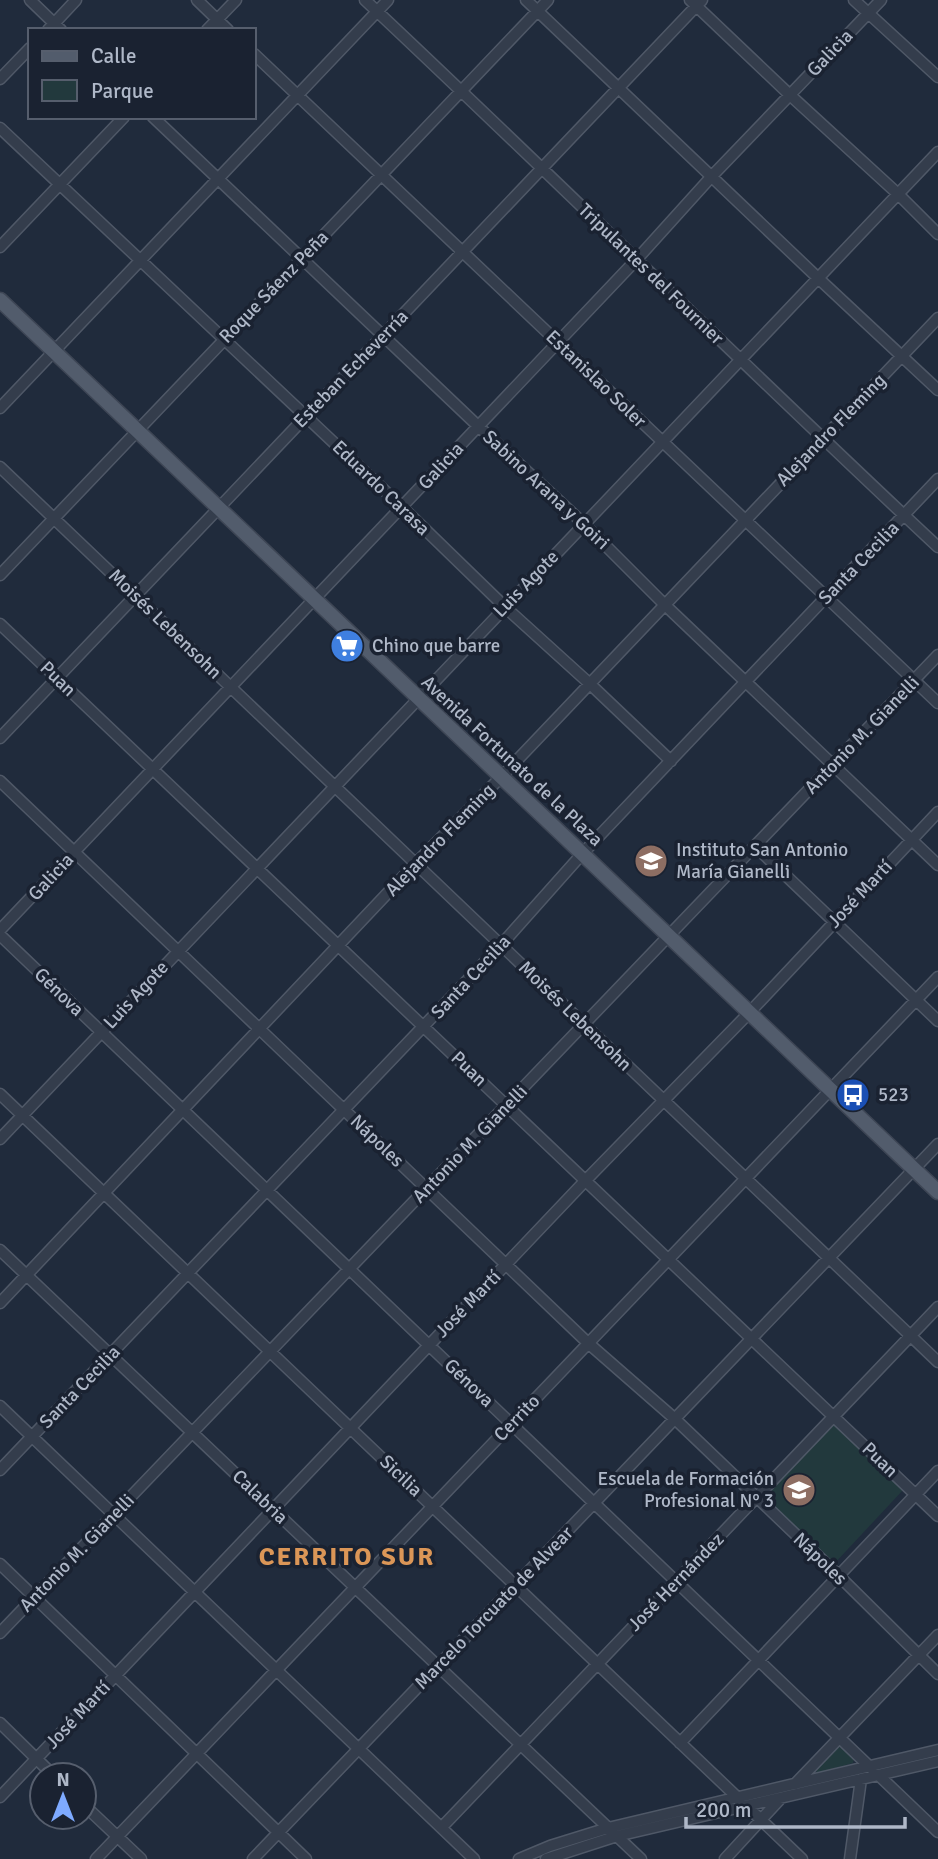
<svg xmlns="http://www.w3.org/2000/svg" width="938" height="1859" font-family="Signika,sans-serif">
<rect width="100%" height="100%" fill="#202b3c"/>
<path fill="#22393d" d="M830 1420 904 1489 834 1564 759 1495Z
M838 1747 843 1748 854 1758 853 1763 817 1773 816 1770Z"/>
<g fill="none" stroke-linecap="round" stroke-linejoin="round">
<defs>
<path id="minor" d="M30 0 61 30
M197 0 228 30
M365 0C558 181 745 367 938 547
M526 0 818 278 938 390
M690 0 790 95 898 194 938 234
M854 0 938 77
M48 30 76 0
M207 30 236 0
M254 54 938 703
M0 79 30 48
M153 117 478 426 584 524 665 605 938 865
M0 128 402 507 505 607 590 684 671 761
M0 247 124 117
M0 408 388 0
M0 467 938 1362
M0 575 548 0
M0 624 938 1516
M0 738 702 0
M0 781 588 1343 675 1419 839 1576 938 1674
M755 846 938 1021
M0 930 637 259 712 176 881 0
M0 935 938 1832
M0 1094 802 1859
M0 1139 938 152
M0 1250 641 1859
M0 1303 416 863 502 776 938 318
M0 1406 474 1859
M0 1470 501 945 582 854 938 479
M0 1564 306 1859
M0 1633 938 655
M0 1723 53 1775
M680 1743 938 1471
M795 1784 938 1635
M0 1797 586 1180 749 1013 938 812
M84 1805 141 1859
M442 1827 938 1307
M96 1859 938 977
M253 1859 938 1144
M519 1859 550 1846 608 1828 938 1750
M546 1859 617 1836 938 1761
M725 1859 781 1798
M850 1859 861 1779"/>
<path id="major" d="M0 300 938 1192"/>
</defs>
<use href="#minor" stroke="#4f5867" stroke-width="13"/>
<use href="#major" stroke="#3e4655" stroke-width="17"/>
<use href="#minor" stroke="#343d4c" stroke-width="10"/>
<use href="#major" stroke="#525c6c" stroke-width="14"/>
</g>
<defs>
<symbol id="supermarket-disc" viewBox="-11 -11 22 22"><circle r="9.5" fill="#3f7fe0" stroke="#1a2231"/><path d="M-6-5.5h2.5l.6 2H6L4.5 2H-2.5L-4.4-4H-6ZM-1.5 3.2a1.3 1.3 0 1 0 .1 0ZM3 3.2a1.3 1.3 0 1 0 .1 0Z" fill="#fff"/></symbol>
<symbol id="school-disc" viewBox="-11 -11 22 22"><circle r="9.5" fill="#8d6e63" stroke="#1a2231"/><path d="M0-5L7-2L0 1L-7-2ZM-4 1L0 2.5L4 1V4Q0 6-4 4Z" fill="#fff"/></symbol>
<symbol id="bus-disc" viewBox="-11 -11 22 22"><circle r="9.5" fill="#1a4fb4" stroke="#1a2231"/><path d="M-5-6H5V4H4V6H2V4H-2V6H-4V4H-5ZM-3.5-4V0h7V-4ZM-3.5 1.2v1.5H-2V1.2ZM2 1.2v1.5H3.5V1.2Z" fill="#fff"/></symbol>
</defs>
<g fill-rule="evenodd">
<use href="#supermarket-disc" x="328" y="627" width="38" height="38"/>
<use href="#school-disc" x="632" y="842" width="38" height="38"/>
<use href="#bus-disc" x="834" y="1076" width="38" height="38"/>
<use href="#school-disc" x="780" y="1471" width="38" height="38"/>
</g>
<g text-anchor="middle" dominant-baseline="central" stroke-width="7" stroke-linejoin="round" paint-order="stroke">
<g font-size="19" fill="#afb8c8" stroke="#1a2231">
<text transform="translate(830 53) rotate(-46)">Galicia</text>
<text transform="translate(651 274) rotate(44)">Tripulantes del Fournier</text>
<text transform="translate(274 287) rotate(-46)">Roque Sáenz Peña</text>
<text transform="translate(351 369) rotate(-46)">Esteban Echeverría</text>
<text transform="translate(596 379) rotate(44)">Estanislao Soler</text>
<text transform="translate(831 430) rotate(-46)">Alejandro Fleming</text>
<text transform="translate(441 466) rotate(-47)">Galicia</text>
<text transform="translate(381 488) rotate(44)">Eduardo Carasa</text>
<text transform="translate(546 490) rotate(43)">Sabino Arana y Goiri</text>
<text transform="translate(859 563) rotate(-46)">Santa Cecilia</text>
<text transform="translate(526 584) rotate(-46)">Luis Agote</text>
<text transform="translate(165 624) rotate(44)">Moisés Lebensohn</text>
<text transform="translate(58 679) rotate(44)">Puan</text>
<text transform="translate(862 735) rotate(-46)">Antonio M. Gianelli</text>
<text transform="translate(512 761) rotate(43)">Avenida Fortunato de la Plaza</text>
<text transform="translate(440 840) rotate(-46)">Alejandro Fleming</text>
<text transform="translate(51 877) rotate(-47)">Galicia</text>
<text transform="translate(860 894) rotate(-47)">José Martí</text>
<text transform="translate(471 977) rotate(-47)">Santa Cecilia</text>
<text transform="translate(59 992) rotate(44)">Génova</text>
<text transform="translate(136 995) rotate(-47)">Luis Agote</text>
<text transform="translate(575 1016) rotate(44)">Moisés Lebensohn</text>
<text transform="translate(469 1069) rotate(44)">Puan</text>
<text transform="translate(377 1141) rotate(44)">Nápoles</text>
<text transform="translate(470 1144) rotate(-46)">Antonio M. Gianelli</text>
<text transform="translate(468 1304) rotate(-46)">José Martí</text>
<text transform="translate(469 1383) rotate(44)">Génova</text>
<text transform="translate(80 1387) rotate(-46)">Santa Cecilia</text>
<text transform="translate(517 1418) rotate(-46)">Cerrito</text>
<text transform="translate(880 1460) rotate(44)">Puan</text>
<text transform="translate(401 1476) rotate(44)">Sicilia</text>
<text transform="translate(260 1497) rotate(44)">Calabria</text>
<text transform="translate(77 1553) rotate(-46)">Antonio M. Gianelli</text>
<text transform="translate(820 1559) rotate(44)">Nápoles</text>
<text transform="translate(676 1582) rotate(-46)">José Hernández</text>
<text transform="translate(494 1608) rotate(-46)">Marcelo Torcuato de Alvear</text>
<text transform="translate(78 1715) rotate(-47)">José Martí</text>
</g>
<g font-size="19" fill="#afb8c8" stroke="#1a2231" text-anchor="start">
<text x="372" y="646">Chino que barre</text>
<text x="676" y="850">Instituto San Antonio<tspan x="676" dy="22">María Gianelli</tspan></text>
<text x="878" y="1095">523</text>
<text x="774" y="1479" text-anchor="end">Escuela de Formación<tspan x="774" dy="22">Profesional N° 3</tspan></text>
</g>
<g font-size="26" font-weight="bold" letter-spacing="2" fill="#db9657" stroke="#1a2231">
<text x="347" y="1557">CERRITO SUR</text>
</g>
</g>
<rect x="28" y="28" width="228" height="91" fill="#1a2231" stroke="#565e6d" stroke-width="2"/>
<rect x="42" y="51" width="35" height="10" fill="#525c6c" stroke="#565e6d" stroke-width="2"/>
<text x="91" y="63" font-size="21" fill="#afb8c8">Calle</text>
<rect x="42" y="80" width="35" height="21" fill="#22393d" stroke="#565e6d" stroke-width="2"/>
<text x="91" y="98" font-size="21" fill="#afb8c8">Parque</text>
<g transform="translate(63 1796)"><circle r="33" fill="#1a2231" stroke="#565e6d" stroke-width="2"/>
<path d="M0-5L12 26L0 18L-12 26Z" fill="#7eaaff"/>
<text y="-10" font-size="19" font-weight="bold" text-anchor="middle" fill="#afb8c8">N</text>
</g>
<path d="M686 1817v10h219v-10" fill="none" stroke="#afb8c8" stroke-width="3.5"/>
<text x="696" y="1817" font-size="21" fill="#afb8c8" stroke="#1a2231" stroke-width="5" paint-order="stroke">200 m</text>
</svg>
